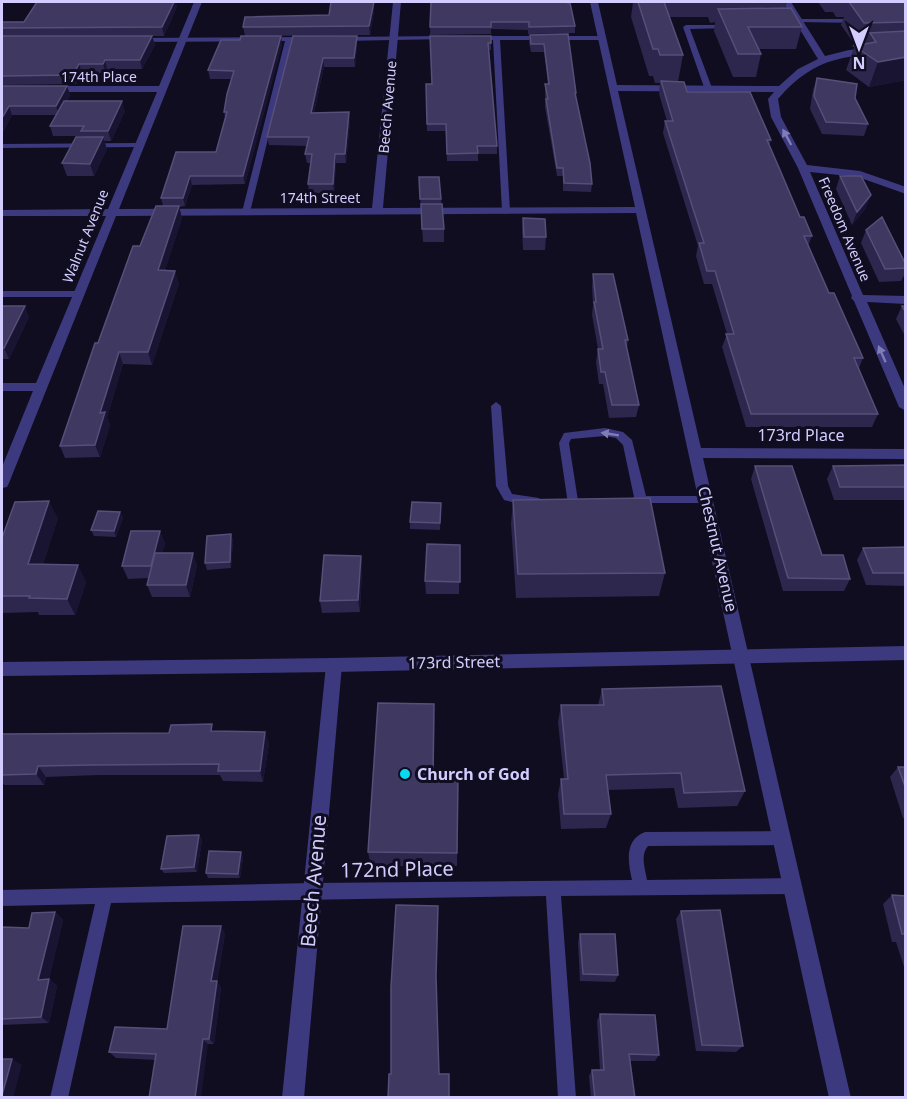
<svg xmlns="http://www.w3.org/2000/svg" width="907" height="1099" font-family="'Noto Sans',sans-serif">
<rect width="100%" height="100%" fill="#100d20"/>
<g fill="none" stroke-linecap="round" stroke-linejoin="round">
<path fill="#3c397e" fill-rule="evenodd" d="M800 19H859L862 21 859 23 798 22 797 21Z
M729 25 732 27 731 28 690 29 712 88 705 90 683 27 686 25Z
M444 36 446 37V39L342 41 339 39 342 37Z
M477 36H601L604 38 601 40H500L510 211 506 214 502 211 493 40 475 39V37Z
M306 37 308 38V40L292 41 250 212 243 214 242 212 285 41 138 42 135 40 138 38Z
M138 143 142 145 141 147 2 148V144Z
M2 291H78L83 294 78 297H2Z
M496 402 501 406 508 486 512 494 539 498 541 501 539 504 524 505 504 500 496 486 491 406Z
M605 428 623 432 632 440 646 496H707L713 500 711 503H633L631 500 634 497 623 445 616 438 605 436 571 439 569 443 578 501 576 504H568L559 443 564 433Z
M782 831 787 833 789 838 787 843 782 845 648 846C640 855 645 869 647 880L792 878 797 881 800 886 797 891 792 894 561 896 576 1098H558L546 896 111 903 68 1098H50L95 904 2 906V890L312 883 632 880C628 862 624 840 645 832Z"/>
<path fill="#3c397e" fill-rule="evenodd" d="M194 2H202L119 209 372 208 393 2H401L383 208 635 207 590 2H598L617 85 779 86 798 69 818 59 783 2H791L825 56 849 50 906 47V53C851 54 815 55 778 99L781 117 807 165 860 171 906 187V194L858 177 810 172 863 295 906 296V304L867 302 906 391V411L899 407 854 301 851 298 852 296 798 168 771 117 768 99 774 92 618 91 701 448 906 449V459L703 458 851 1098H829L636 213 116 216 9 483 7 487 2 488V467L33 391H2V383H36L106 216H2V210L108 209 157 92H47L42 89 47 86H159Z
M334 658 340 660 342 665 304 1098H282L326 665 328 660Z"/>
<path fill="#3c397e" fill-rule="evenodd" d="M906 646V660L334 672 2 676V662L334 658Z"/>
</g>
<path fill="#2d264d" d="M362 2 374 11 370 35 245 36 243 27 329 15Z
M431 2 575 26V33L528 34V30L491 29V34L430 35Z
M633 2H787L785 8 802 27 796 49H759L761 54 756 77H733L714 31 715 22 710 23 708 17H669L683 55 678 82 687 92 771 140 769 146 800 217 812 236 808 246 829 293 863 358 859 368 878 414 872 427H746L722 347 727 334 712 284H704L696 256 698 246 663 133 665 121H667L659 94 660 83H655L653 76H649L631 17Z
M818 2H906V80L869 87 846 70 855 45 841 25 844 17H836L833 12H825Z
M177 7 164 36H152L155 45 142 69H107L106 73H82L76 84 2 85V22H24Z
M568 34 576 93V99L592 184 591 192 563 191V176H557L545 107V84H548L544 52H531L529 43 530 35Z
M293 36H357V44L355 67H324L314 113 350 121 346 163H336L334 193H309L308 184 311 163H307L305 154 307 146 269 145 267 137Z
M491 36V50H489L497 146V154H478V161H447L446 131H427L426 84H432Z
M282 44 245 184 192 185 185 206 179 207 182 218 165 270 179 283 152 365 123 364 107 417 110 425 100 457 65 458 60 446 140 246 163 206 161 198 216 152 225 118 224 112 232 79H210L208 70Z
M817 78 855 98 868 124 864 136 822 134 810 109 813 90Z
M2 86H67L70 95 67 101 125 111 111 141H104L107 149 94 176H67L62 163 83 137V136H53L50 126 56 115H12L2 134Z
M840 176 866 208 852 225 836 189Z
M419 177H439L444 229V242H423Z
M523 218 546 237 545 250H523L522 231Z
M866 230 906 265V272L901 281 879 282 861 243Z
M593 274 628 340 627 348 639 405 636 417 609 418 603 384H599L596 362 598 349 592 315 593 305 592 287Z
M2 306 29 317 9 359H2Z
M902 306H906V338L896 319Z
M906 465V500H834L827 479 833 466Z
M755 466 822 555 850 579 844 591H783L751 479Z
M513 500 665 573 659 596 516 598 511 524Z
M441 503 440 530 410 529V522Z
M120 512 123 518 116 537 94 536 91 530Z
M58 518 43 564 86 582 75 615H39L38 612 2 613V538Z
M160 531 165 544 162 553 197 565 190 597H152L147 585 149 578 128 579 122 566Z
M231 534 233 541 231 568 207 570 205 563Z
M460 545 459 594H426L425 581Z
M906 547V586L866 585 857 560 863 548Z
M361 556 362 568 360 612 322 613 320 601Z
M602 689 745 791 737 806 678 808 674 788 608 790 611 814 606 828 561 829 558 794 561 779H564L558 722 561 705H598Z
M434 704V777L458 778 457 866H371L368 852Z
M215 731 269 743 263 782 223 781 220 775H99L46 777 44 785H4L2 782V734L169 733Z
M898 767H906V818H903L890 777Z
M199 835 202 840 197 872 164 873 161 869Z
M243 857 240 878H208L206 873Z
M892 895 906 896V973L896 942H892L883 904Z
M681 911 743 1046 736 1052 696 1051 676 919Z
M55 912 63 920 49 979 57 986 49 1023 2 1025V927L29 928Z
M225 934 217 982 221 988 214 1044H208L156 1060 116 1058 109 1052 167 1029Z
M580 934 618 975 615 982 580 981 578 942Z
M600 1014 659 1055 655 1061H630L635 1098H591L589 1076 592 1070H600L597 1021Z"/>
<path fill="#1a1433" d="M174 2H176L177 7 164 36 162 27Z
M374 2V11L370 35 369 26Z
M152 36 155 45 142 69 140 60Z
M281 36 282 44 245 184 243 176Z
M357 36V44L355 67 354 58Z
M906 57V80L869 87 878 62Z
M323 58 324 67 312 121 311 113Z
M105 60 107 69 106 73 103 64Z
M79 64 82 73 76 84 73 75Z
M67 86 70 95 59 115 56 106Z
M122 101 125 111 111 141 108 131Z
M9 106 12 115 2 134V118Z
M349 112 350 121 346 163 345 154Z
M103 137 107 149 94 176 90 164Z
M335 154 336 163 334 193 333 184Z
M190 176 192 185 185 206 183 198Z
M871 195 866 208 852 225 857 212Z
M179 206 182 218 161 283 158 270Z
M175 271 179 283 152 365 148 352Z
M25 306 29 317 9 359 4 348Z
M119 352 123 364 107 417 110 425 100 457 95 445 100 413Z
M49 501 58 518 38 581 28 564Z
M120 512 123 518 116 537 114 531Z
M160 531 165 544 156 578 151 566Z
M231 534 233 541 231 568 230 562Z
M193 553 197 565 190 597 186 585Z
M361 556 362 568 360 612 358 600Z
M78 565 86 582 75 615 67 599Z
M434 704 435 720 433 792V777Z
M265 732 269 743 263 782 260 771Z
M38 766 46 777 44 785 36 774Z
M199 835 202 840 197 872 194 867Z
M241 852 243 857 240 878 238 874Z
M55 912 63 920 47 987 38 980Z
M221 926 225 934 217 982 221 988 214 1044 209 1039 211 981Z
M49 979 57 986 49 1023 41 1017Z
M203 1039 208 1044 201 1098H195Z
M12 1059 22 1065 13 1098H2Z"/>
<path fill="#3f3860" stroke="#564f79" stroke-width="1.5" d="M37 2H174L162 27 2 28V22H24Z
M331 2H374L369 26 243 27 245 17 329 15Z
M431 2H563L570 3 575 26 529 27V22H491V27H430Z
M638 2H664L683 55H660L658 49H653Z
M849 2H906V22L864 23Z
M791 8 802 27H748L761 54H738L718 9Z
M906 31V57L878 62 854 46 876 42 870 33Z
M568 34 576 93H575L590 163 592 184 564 183 563 168H557L546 99H548L545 84H549L544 44H531L530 35Z
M2 36H152L140 60H105L103 64H79L73 75 2 76Z
M241 36H281L243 176H190L183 198H161L176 152H216L227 112H224L227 94 234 71 208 70 221 40H240Z
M293 36H357L354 58H323L311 113 349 112 345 154H335L333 184H308L312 154H305L309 137H267Z
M430 36H491V43H488L497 146H477L478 153 447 154 446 124H427L426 84H432Z
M817 78 857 84 855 98 868 124 826 122 814 96Z
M661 81 684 82 687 92H750L771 140H767L780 170 800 217H804L812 236H804L829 293H834L863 358H854L878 414H751L726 334H734L715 271H707L699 243H704L665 121H673Z
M2 86H67L56 106H9L2 118Z
M64 101H122L108 131H81L84 126H50Z
M76 137H103L90 164 62 163Z
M840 176H861L871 195 857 212Z
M419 177H439L441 199H420Z
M421 204H442L444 229H422Z
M156 206H179L158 270 175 271 148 352H119L100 413 105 412 95 445 60 446 95 343H98L133 246H140Z
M882 217 906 265V268L885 269 866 230Z
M523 218 545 219 546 237H524Z
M593 274H613L628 340H625L639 405H612L605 372H601L598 349H603L594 302H596Z
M2 306H25L4 348H2Z
M902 306H906V313Z
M906 465V487H840L833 466Z
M755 466H792L822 555H843L850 579 788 578Z
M650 498 665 573 518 574 513 500Z
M49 501 28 564 78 565 67 599 29 598 30 596H2V538L15 502Z
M412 502 441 503 440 523 410 522Z
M98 511 120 512 114 531 91 530Z
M131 531H160L151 566H122Z
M231 534 230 562 205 563 207 536Z
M427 544 460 545V582L425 581Z
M906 547V573H873L863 548Z
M155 553H193L186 585H147Z
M324 555 361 556 358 600 320 601Z
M721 686 745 791 684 793 681 773 606 775 611 814H564L561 779H568L561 705H604L602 689Z
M378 703 434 704 433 777 458 778 457 853 368 852Z
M212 724 211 731 265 732 260 771H218L219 764 93 765 38 766 36 774 2 775V734L169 733 171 725Z
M898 767H906V789Z
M199 835 194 867 161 869 167 836Z
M209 851 241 852 238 874 206 873Z
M892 895 906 896V934H902Z
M396 905 438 906 436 976 439 1074H449V1098H388L389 1074H391V987Z
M720 910 743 1046 702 1045 681 911Z
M55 912 38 980 49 979 41 1017 2 1019V927L29 928 32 913Z
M183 926H221L211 981H217L209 1039H203L195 1098H149L156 1054 109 1052 115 1027 167 1029Z
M580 934H615L618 975 583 974Z
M600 1014 655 1015 659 1055 629 1054 635 1098H595L592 1070H604Z
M2 1059H12L2 1095Z"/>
<defs><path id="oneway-solid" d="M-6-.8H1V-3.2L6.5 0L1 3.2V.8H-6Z" transform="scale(1.5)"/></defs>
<g fill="#807cb8">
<use href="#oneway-solid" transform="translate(787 137) rotate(-118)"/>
<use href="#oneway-solid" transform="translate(882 354) rotate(-114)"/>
<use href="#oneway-solid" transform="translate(610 434) rotate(-171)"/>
</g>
<circle fill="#05daf2" stroke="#100d20" stroke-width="2" cx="405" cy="774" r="6"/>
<g text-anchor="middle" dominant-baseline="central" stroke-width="6" stroke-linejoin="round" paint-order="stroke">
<g font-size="14" fill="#d2cdfe" stroke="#100d20">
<text x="99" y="76">174th Place</text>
<text transform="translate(387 107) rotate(-85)">Beech Avenue</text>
<text x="320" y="197">174th Street</text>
<text transform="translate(845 229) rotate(67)">Freedom Avenue</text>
<text transform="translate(85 236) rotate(-68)">Walnut Avenue</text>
</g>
<g font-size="16" fill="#d2cdfe" stroke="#100d20">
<text x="801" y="435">173rd Place</text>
<text transform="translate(718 549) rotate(77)">Chestnut Avenue</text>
<text transform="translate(454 662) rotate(-1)">173rd Street</text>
</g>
<g font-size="16" font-weight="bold" fill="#d2cdfe" stroke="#100d20" text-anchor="start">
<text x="417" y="774">Church of God</text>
</g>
<g font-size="20" fill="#d2cdfe" stroke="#100d20">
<text transform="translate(397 869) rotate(-1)">172nd Place</text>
<text transform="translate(313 881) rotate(-85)">Beech Avenue</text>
</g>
</g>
<rect width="907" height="1099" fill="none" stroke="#d2cdfe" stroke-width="6"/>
<g transform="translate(859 48) rotate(180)" stroke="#100d20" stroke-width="4.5" paint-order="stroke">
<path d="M0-4.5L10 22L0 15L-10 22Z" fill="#d2cdfe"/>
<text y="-9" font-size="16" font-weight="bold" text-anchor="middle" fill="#d2cdfe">N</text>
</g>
</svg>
